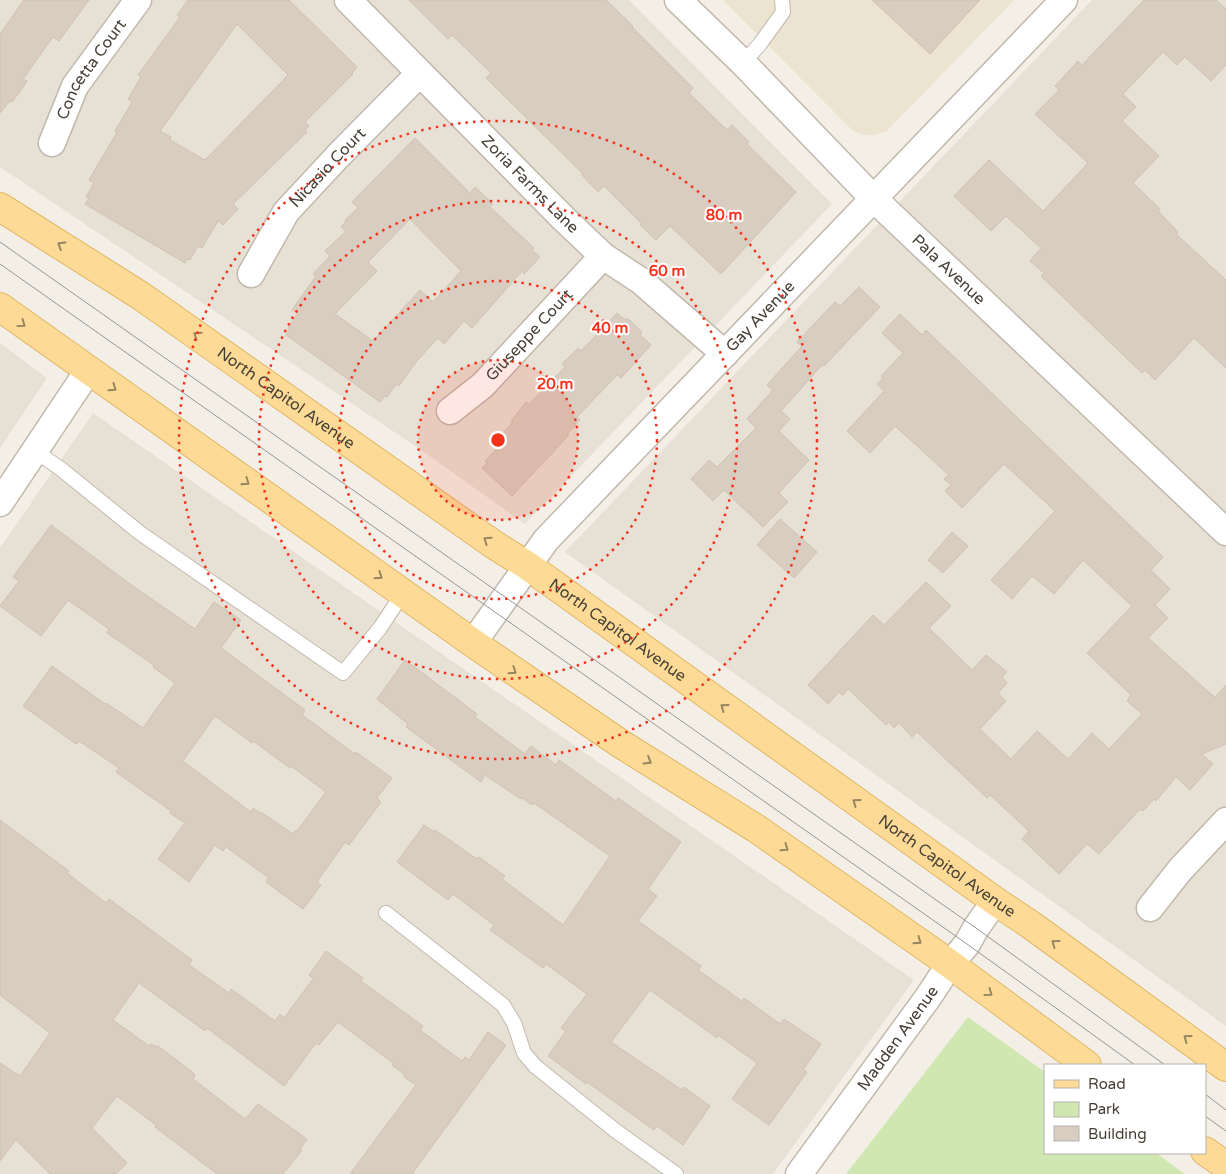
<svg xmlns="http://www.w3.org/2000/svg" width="1226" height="1174" font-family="'Varela Round',sans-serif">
<rect width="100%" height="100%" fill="#f3efe7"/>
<path fill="#e7e1d5" d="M0 0H629L832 204 525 524 421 450 0 167Z
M1092 0H1226V1026L565 552Z
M0 343 47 378 0 448Z
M93 413 914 980 773 1174H0V548Z"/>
<path fill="#ece3d1" d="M723 0H1014L886 132 873 135H863L853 131Z"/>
<path fill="#d1e7b1" d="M968 1017 1045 1072V1153H1156L1185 1174H846Z"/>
<path fill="#d8cdc0" stroke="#d0c2b0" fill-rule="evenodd" d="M24 0H89L59 41 53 37 23 79 27 81 24 86 12 102 10 101 0 113V34Z
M188 0H289L357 67 352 73 353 74 305 122 309 126 305 130 307 132 233 204 238 209 223 225 218 221 202 248 198 246 190 260 187 259 185 263 85 204 89 198 86 197 94 183 89 180 117 132 115 131 132 102 128 99 141 77 138 75 180 17 177 15ZM237 24 288 75 205 160 170 140 171 137 160 131Z
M409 0H606L633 26 632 27 693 88 689 93 696 100 727 130 732 125 749 142 747 144 796 192 721 274 670 226 656 240 640 225 641 223 604 186 598 192 582 175 583 174 488 80 486 78 491 73 452 35 448 39Z
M872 0H980L930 54Z
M1144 0H1216L1226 9V65L1211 81 1185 57 1177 65 1163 52 1123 94 1136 107 1122 121 1159 156 1133 183 1160 209 1158 211 1178 232 1176 234 1226 280V368L1194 338 1155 380 1145 370 1142 373 1041 276 1044 273 1030 261 1041 248 1006 216 991 231 954 196 989 160 1043 211 1088 163 1035 114 1059 90 1055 86 1078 61 1082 65Z
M415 138 470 193 475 187 493 204 490 207 534 248 532 250 540 257 524 274 522 271 472 328 464 321 444 344 438 338 416 362 399 386 396 384 387 397 385 396 380 402 286 335 290 329 288 328 298 313 292 310 316 276 313 274 330 256 325 251 346 231 341 227 346 221 345 220 358 208 352 202ZM410 219 461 271 433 302 420 290 373 341 335 314 377 271 368 262Z
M859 287 880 307 824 366 822 365 781 411 790 419 779 431 809 460 779 493 788 502 763 527 724 490 713 501 691 479 709 460 717 467 756 428 747 419 773 390 767 385 802 346 797 342 835 302 840 306Z
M617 313 625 320 627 318 642 332 640 335 651 345 621 378 617 375 577 417 580 420 567 434 569 435 512 496 482 468 487 463 485 461 497 448 493 444 513 422 511 421 526 402 529 404 565 367 562 364 578 348 581 351Z
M900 314 922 335 926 330 1163 557 1151 570 1170 589 1155 605 1168 618 1148 638 1212 695 1215 697 1226 685V744L1202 754 1213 764 1190 790 1176 777 1156 801 1154 799 1143 811 1140 809 1099 854 1087 844 1059 874 1022 839 1029 831 990 795 987 798 917 732 912 737 899 723 894 728 889 722 886 725 848 689 843 695 839 692 828 704 808 685 873 615 884 625 926 582 951 606 929 628 972 670 986 655 1007 672 1002 677 1007 683 998 693 1006 701 980 729 1011 759 1037 731 1068 759 1092 733 1109 749 1142 714 1127 701 1131 695 1087 653 1132 606 1083 560 1054 594 1032 576 1012 599 991 580 1055 511 1004 464 962 508 945 491 951 485 944 479 949 475 895 426 870 453 847 431 884 391 877 384 883 378 881 376 903 353 882 333Z
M780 519 817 552 794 578 757 545Z
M51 525 130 584 195 629 214 602 241 620 221 648 305 710 302 715 355 754 356 752 392 778 377 798 381 802 349 845 345 842 317 882 321 885 303 909 266 882 269 878 226 847 223 851 215 845 189 882 158 859 185 823 170 813 171 811 116 772 119 768 79 741 76 744 23 706 52 666 105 704 106 703 143 728 175 683 153 667 154 665 107 633 109 629 68 600 41 636 0 606 19 581 13 577ZM215 716 252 743 253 741 290 768 291 766 326 792 297 831 296 830 293 834 261 812 260 813 253 808 251 812 183 761Z
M952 532 968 546 943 573 928 560Z
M405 660 477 714 475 717 525 754 531 746 556 765 559 760 616 801 618 798 681 842 648 889 657 896 638 921 701 966 698 970 742 1001 744 998 780 1024 784 1019 821 1044 803 1070 807 1072 769 1125 732 1099 757 1063 718 1035 717 1038 650 990 611 1042 682 1090 684 1087 710 1106 683 1145 657 1126 654 1130 587 1082 586 1084 548 1056 566 1031 561 1028 587 994 546 964 543 968 490 930 494 925 453 894 448 900 397 862 424 825 434 832 435 830 477 859 479 857 505 876 502 879 563 925 610 856 534 803 532 805 522 798 521 799 485 775 481 782 406 727 408 724 377 699Z
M0 820 69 871 67 873 106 903 109 899 192 960 189 965 229 993 231 989 275 1021 280 1014 284 1018 313 979 309 975 326 951 363 978 361 981 423 1026 420 1030 462 1061 465 1057 469 1060 488 1032 506 1045 412 1174H350L416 1085 404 1077 405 1075 392 1065 393 1063 338 1022 319 1045 316 1043 284 1086 207 1028 205 1031 139 983 113 1020 149 1046 151 1044 157 1047 158 1046 191 1071 195 1075 193 1079 245 1119 258 1104 307 1139 300 1149 302 1150 283 1174H217L155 1127 156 1125 117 1096 92 1128 127 1163 116 1174H50L16 1140 0 1161V1063L20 1076 50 1033 0 995Z"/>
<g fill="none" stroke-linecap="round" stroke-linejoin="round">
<defs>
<path id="service" d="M743 63 760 44 783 12 782 0
M35 451 61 469 140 533 343 673 380 628 403 593
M386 913 503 1005 514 1023 524 1053 535 1066 616 1131 676 1174"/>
<g id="minor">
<path id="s1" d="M348 0 563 218 603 256 641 281 725 354"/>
<path id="s2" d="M678 0 743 63 874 199 1226 532"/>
<path id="s3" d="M52 143 75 86 138 0"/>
<path id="s4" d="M251 274 286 212 338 156 420 73"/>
<path id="s5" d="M450 411 483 385 603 256"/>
<path d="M0 503 88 371"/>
<path id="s6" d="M473 643 546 540 1064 0"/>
<path d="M1150 908 1180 870 1226 821"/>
<path id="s7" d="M799 1174 929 996 950 964 967 944 976 928 995 901"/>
</g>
<g id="primary">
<path id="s8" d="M0 207 141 296 493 544 528 566 995 901 1031 925 1226 1067"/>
<path d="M0 307 473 643 621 744 757 829 950 964 1087 1065"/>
<path d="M1205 1151 1226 1166"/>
</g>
</defs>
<use href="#service" stroke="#c2b9ad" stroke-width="16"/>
<use href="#minor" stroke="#c2b9ad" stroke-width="29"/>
<use href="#primary" stroke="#e2b767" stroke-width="30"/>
<use href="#service" stroke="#fff" stroke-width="14"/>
<use href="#minor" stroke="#fff" stroke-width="26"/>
<use href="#primary" stroke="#fddb97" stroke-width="28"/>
<path stroke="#969696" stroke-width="1" d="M0 242 976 928 1165 1065
M0 264 967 944 1135 1065
M1205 1094 1226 1110
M1205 1116 1226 1131"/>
</g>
<defs><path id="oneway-chevron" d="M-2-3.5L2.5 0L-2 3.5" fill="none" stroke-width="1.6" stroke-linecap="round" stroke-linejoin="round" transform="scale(1.25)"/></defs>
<g stroke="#988562">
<use href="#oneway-chevron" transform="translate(61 245) rotate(-148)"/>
<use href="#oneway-chevron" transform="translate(22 324) rotate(36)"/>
<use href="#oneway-chevron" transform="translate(197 335) rotate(-145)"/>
<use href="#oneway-chevron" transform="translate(113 388) rotate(35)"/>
<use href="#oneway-chevron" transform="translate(246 482) rotate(35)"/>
<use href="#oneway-chevron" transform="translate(487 540) rotate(-145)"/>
<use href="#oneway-chevron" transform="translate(379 576) rotate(35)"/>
<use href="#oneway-chevron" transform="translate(513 671) rotate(34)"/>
<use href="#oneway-chevron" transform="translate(724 707) rotate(-144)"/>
<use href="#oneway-chevron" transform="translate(648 761) rotate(32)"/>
<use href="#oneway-chevron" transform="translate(856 802) rotate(-144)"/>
<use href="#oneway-chevron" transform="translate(785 848) rotate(35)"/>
<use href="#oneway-chevron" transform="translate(918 941) rotate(35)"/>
<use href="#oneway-chevron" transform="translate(1055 943) rotate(-144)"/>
<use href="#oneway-chevron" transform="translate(989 993) rotate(36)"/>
<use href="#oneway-chevron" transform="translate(1187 1038) rotate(-144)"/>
</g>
<circle cx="498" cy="440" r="80" fill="#f7311b" fill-opacity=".12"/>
<g fill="none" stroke="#f7311b" stroke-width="2.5" stroke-dasharray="2.5 5">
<circle cx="498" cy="440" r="80"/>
<circle cx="498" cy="440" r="159"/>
<circle cx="498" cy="440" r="239"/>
<circle cx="498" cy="440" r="319"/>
</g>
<g text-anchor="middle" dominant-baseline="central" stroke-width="4" stroke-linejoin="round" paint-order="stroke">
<g font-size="16" fill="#463f36" stroke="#fff">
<text stroke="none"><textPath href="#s3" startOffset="84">Concetta Court</textPath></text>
<text stroke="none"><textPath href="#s4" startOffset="132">Nicasio Court</textPath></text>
<text stroke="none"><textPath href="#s1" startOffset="259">Zoria Farms Lane</textPath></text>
<text stroke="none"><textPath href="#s2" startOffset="382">Pala Avenue</textPath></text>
<text stroke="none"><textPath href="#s6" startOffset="436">Gay Avenue</textPath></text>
<text stroke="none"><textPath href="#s5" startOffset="110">Giuseppe Court</textPath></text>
<text stroke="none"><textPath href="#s8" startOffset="344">North Capitol Avenue</textPath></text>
<text stroke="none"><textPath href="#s8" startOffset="749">North Capitol Avenue</textPath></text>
<text stroke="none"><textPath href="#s8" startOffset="1154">North Capitol Avenue</textPath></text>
<text stroke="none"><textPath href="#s7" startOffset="168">Madden Avenue</textPath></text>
</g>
</g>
<circle cx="498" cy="440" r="8" fill="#f7311b" stroke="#fff" stroke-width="2.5"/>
<g font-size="15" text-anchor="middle" font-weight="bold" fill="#f7311b" stroke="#fff" stroke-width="4" stroke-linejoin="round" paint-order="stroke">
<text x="724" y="220">80 m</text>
<text x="667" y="276">60 m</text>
<text x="610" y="333">40 m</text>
<text x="555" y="389">20 m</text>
</g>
<rect x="1044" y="1064" width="162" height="90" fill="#ffffff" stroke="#b5b2af"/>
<rect x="1054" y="1080" width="25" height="8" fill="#fddb97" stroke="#b5b2af"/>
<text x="1088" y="1089" font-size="15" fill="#463f36">Road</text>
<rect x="1054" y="1102" width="25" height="15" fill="#d1e7b1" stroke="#b5b2af"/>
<text x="1088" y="1114" font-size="15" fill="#463f36">Park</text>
<rect x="1054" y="1126" width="25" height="15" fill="#d8cdc0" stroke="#b5b2af"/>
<text x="1088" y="1139" font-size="15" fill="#463f36">Building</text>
</svg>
